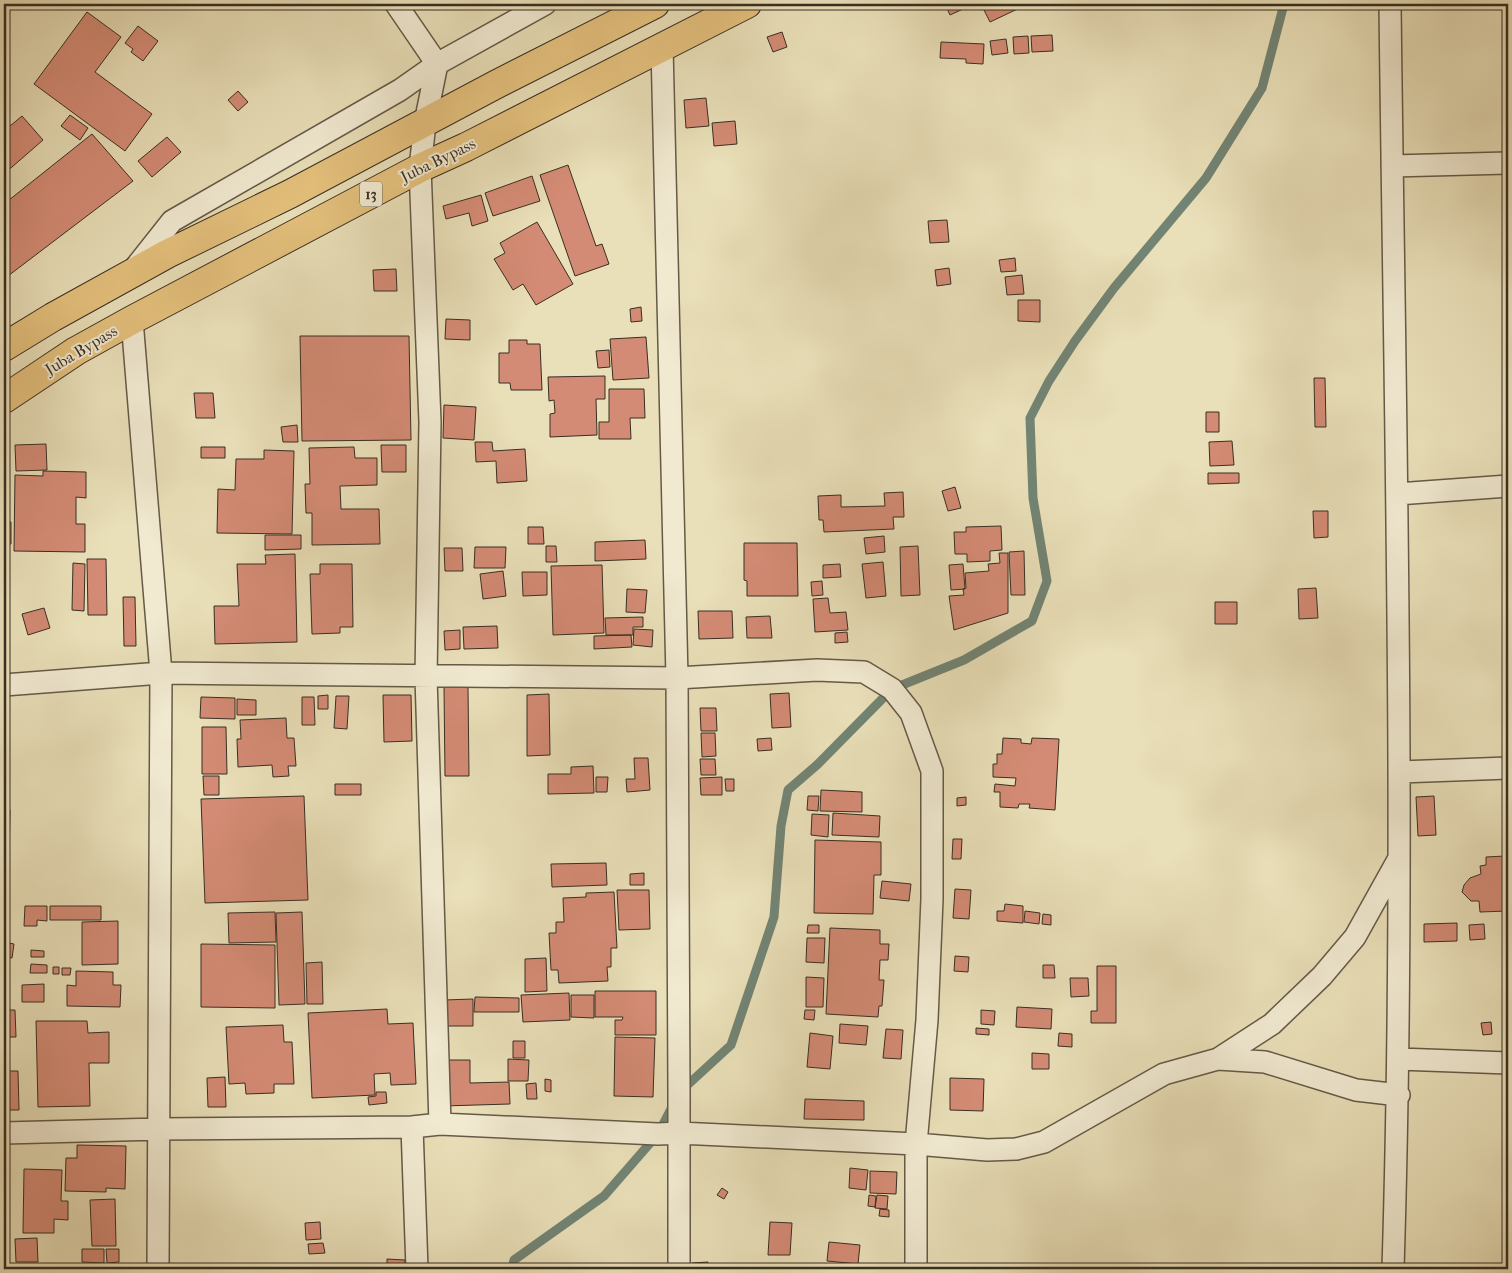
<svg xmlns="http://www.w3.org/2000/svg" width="1512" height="1273" font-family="'IM FELL French Canon',serif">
<rect width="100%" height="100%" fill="#e9dfb8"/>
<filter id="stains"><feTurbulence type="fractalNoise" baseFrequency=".004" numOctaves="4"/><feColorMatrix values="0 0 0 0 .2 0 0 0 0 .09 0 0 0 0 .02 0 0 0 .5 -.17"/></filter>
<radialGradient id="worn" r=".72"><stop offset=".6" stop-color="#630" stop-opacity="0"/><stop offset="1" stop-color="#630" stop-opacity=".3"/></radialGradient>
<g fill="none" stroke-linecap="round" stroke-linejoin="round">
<path stroke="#728474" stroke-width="9" d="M682 1090 731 1045 774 917 781 826 788 790 818 764 892 689 964 660 1032 621 1047 581 1033 498 1030 418 1049 381 1075 341 1114 288 1206 178 1262 88 1284 4
M512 1269 514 1260 604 1196 658 1134 673 1105"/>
</g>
<path fill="#d48b75" stroke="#392e22" d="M945 4H974L950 15Z
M981 4H1025L1026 5 990 22Z
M87 12 121 37 95 72 152 114 125 151 34 84Z
M138 26 158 41 143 61 131 52 133 49 125 43Z
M782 32 787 47 773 52 767 37Z
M1052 35 1053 51 1032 52 1031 36Z
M1028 36 1029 53 1014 54 1013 37Z
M1006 39 1008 53 992 55 990 41Z
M941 42 984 44 983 64 966 63V59L940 58Z
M238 91 248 102 238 111 228 100Z
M706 98 709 126 686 128 684 100Z
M70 115 88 128 80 140 61 126Z
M22 116 43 140 4 174V131Z
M735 121 737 144 714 146 712 123Z
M92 134 133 181 4 279V204Z
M167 137 181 152 152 177 138 161Z
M568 165 596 246 602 244 609 264 575 276 540 175Z
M532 176 540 201 493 216 485 193Z
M481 195 488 221 472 226 469 213 446 219 443 206Z
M947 220 949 242 930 243 928 221Z
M537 222 573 284 536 305 523 284 513 290 494 259 505 253 500 243Z
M1015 258 1016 271 1001 272 999 260Z
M949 268 951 284 937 286 935 270Z
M396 269 397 291H374L373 270Z
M1022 275 1024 294 1007 295 1005 277Z
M1018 300H1040V322L1018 321Z
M641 307 642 321 631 322 630 309Z
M446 319 470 320V340L445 339Z
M300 336H409L411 440 302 441Z
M646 337 649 378 613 380 610 339Z
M509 340H527V344H540L542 390H511L510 383H499V353H509Z
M609 350 610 367 598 368 596 351Z
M605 376V399H596L597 435 550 437V414L555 413 554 400 549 401 548 377Z
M1314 378H1325L1326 427H1315Z
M609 389H644L645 418H630L631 439H599V422H609Z
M194 393H213L215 418H196Z
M444 405 476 407 474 440 443 438Z
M1206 412H1219V432H1206Z
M297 425 298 442H283L281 427Z
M1232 441 1234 465 1210 466 1209 442Z
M475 442H492L493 451 525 449 527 481 497 483 496 461 476 462Z
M46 444 47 470 16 471 15 445Z
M381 445H406V472H382Z
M201 447H225V458H201Z
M354 447 355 458H377V485L340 486 341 509H379L380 544 312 545V513H306L305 484H310L309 448Z
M264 450 294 451 292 534 217 533 218 489 235 490 236 459H264Z
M43 471 86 472V498L76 497V524H85V552L14 551 15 475 43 476Z
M1208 473H1239V483L1208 484Z
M955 487 961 508 948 511 942 491Z
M903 492 904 517H893L894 529 824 532 823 520H819L818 496 841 495V507L885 506 884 493Z
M1313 511H1328V537L1314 538Z
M4 522H11V544H4Z
M1001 526 1002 550 990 551V561L967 562V554H955L954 532H966V527Z
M528 527H543L544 544H528Z
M265 535H301V549L265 550Z
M884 536 885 552 866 554 864 538Z
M645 540 646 559 595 561V542Z
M744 543H797L798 596H747V581L744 580Z
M546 546H556L557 562H546Z
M918 546 920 595 901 596 900 547Z
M475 547H506L505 568H474Z
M444 548H462L463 571H445Z
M4 551H5L6 598H4Z
M1024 551 1025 595H1011L1009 552Z
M999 553H1008V613L954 630 949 596 964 595 963 589 966 588 965 573 989 571 988 564 1000 563Z
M295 554 297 642 215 644 214 606H239L237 564H266L265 555Z
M87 559H106L107 615H88Z
M883 562 886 596 866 598 862 564Z
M73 563 85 564 84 611 72 610Z
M320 564H352L353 627H340V633L312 634 310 574H320Z
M840 564 841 577 823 578V565Z
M963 564 965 589 951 590 949 565Z
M602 565 604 633 553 635 551 566Z
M503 571 506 596 483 599 480 574Z
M522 572H547V595L523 596Z
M822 581 823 595 812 596 811 582Z
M1316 588 1318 618 1299 619 1298 589Z
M627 589 647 590 645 613 626 612Z
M123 597H135L136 646H124Z
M828 598 830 613 846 612 848 630 815 632 813 599Z
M1215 602H1237V624H1215Z
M44 608 50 628 28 635 22 614Z
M698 611H732L733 638 699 639Z
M770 616 772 638H747L746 617Z
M643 617V627H633V635H606L605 618Z
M497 626 498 648 464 649 463 627Z
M634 629 653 630 652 647 633 645Z
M460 630V649L445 650 444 631Z
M847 632 848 642 835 643V633Z
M631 635 632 647 594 649V636Z
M444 687H468L469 776H445Z
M789 693 791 727 772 728 770 694Z
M549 694 550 755 527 756V695Z
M328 695V709H318V696Z
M383 695H411L412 741 384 742Z
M336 696H349L347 729 334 728Z
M201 697 235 698V719L200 718Z
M302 697H314L315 725H302Z
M237 699 256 700V715H237Z
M700 708H716L717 731H701Z
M286 718 287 738H294L296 766H288L289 776 273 777 272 765 238 767 237 739H241L240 720Z
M202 727H226L227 774H202Z
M701 733H715L716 756 702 757Z
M771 738 772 750 758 751 757 739Z
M1003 738 1021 739V743L1031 744 1032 738 1059 739 1055 810 1029 808 1030 804H1019L1018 808 1000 807V792H994L995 784 1015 786 1016 778 993 777V764H997V754H1002Z
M634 758H648L650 790 627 792 626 779H635Z
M700 759H715L716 775H701Z
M593 766 594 793 548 794V774H571V767Z
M203 776H219V795H204Z
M596 777H608L607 792H596Z
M722 777V795H701L700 778Z
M725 779H734V791H726Z
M335 784H361V795H335Z
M821 790 862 792V812L820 811Z
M304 796 308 900 205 903 201 799Z
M808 796H819L818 811 807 810Z
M1434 796 1436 835 1418 836 1416 797Z
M966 797V805L957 806V798Z
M4 810H10L9 858H4Z
M833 813 880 816 879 837 832 835Z
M812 814 829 815 828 837 811 835Z
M953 839H962L961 859H952Z
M815 840 881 842V875H874L873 914 814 913Z
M1505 844H1508V911L1480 912 1479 901H1471L1462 892 1464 885 1470 878 1481 874 1480 866 1486 865V857L1505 856Z
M606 863 607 885 552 887 551 864Z
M4 864H6L7 897H4Z
M644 873V885H630V874Z
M882 881 911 884 909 901 880 898Z
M955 889 971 890 969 919 953 918Z
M617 890H649L650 929 619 930Z
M614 892 617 948H611V967H607L608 981 559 983 558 970H551L549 933H556V922H564L563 898 586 897V893Z
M1005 904 1023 906V923L997 921V911H1004Z
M25 906H47V921L37 920V926H24Z
M50 906H101V920H50Z
M1025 911 1040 913 1039 924 1024 922Z
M275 912 276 942 229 943 228 913Z
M302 912 305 1004 279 1005 276 913Z
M1043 914 1051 915V925L1042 924Z
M118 921V964L82 965V922Z
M1457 923V941L1424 942V924Z
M1484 924 1485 939 1470 940 1469 925Z
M808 925H819V933H807Z
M830 928 880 930V944H889L888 960H880L879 980H884L882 1006H879L878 1017 826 1014Z
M807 938H825L824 963 806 962Z
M4 942 14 944 12 958 4 957Z
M201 944 275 945V1008L201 1007Z
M31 950 44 951V957H31Z
M955 956 969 957 968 972 954 971Z
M546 958 547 991 525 992V959Z
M322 962 323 1004H307L306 963Z
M31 964 47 965V973H30Z
M1043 965H1054L1055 978H1043Z
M1097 966H1116V1023H1091V1011H1097Z
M53 967H59V974H53Z
M62 968H71L70 975H62Z
M76 971 113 972V985H121L120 1007 67 1006V985L76 986Z
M806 977 824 978 823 1007H806Z
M1070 978H1088L1089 996 1071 997Z
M44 984V1002H22V985Z
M595 991H656V1035H615V1020H622L623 1017H595Z
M569 993 570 1020 523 1022 521 995Z
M571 995H594V1018L571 1017Z
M475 997 519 998V1012H474Z
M473 999V1026H444V1000Z
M1017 1007 1052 1009 1051 1029 1016 1027Z
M387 1009 388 1024 413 1023 416 1084 391 1085 390 1073 374 1074 375 1095 312 1098 308 1013Z
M4 1010H15L16 1037H4Z
M805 1010H815L814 1020 804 1019Z
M981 1010 995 1011 994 1025 981 1024Z
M36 1021H87L88 1033 109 1032V1063H89L90 1106 38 1107Z
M1491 1022 1492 1034 1483 1035 1481 1023Z
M840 1024 868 1026 866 1045 839 1043Z
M283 1025 284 1042H292L294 1084H274V1093L246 1094 245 1083 229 1084 226 1027Z
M976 1028 989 1029V1035L976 1034Z
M886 1029 903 1030 901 1059 883 1058Z
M810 1033 833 1036 830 1069 807 1067Z
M1059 1033 1072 1034V1047L1058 1046Z
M615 1037 655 1038 653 1097 614 1096Z
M513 1041H525V1058H513Z
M1032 1053 1049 1054V1069H1032Z
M508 1059 529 1060 528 1081H508Z
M441 1060H470V1083L509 1082 510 1104 443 1106Z
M4 1071H18L19 1110H4Z
M225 1077 226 1107H208L207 1078Z
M950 1078 984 1079 983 1111 950 1110Z
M545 1079 551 1080V1092L545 1091Z
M536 1083 537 1099H527L526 1084Z
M376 1092H386L387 1103 369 1105 368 1097 376 1096Z
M805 1099 864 1101V1120L804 1119Z
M77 1145 126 1146 125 1189 106 1188V1192L65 1191 66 1158H77Z
M850 1168 868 1170 866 1190 849 1188Z
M24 1169 62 1170 61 1201H68V1220L54 1219V1233H23Z
M870 1171 897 1172 896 1194 870 1193Z
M722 1188 728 1192 724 1199 717 1195Z
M869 1195 876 1196 875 1207 868 1206Z
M877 1195 888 1196 887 1209 875 1208Z
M115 1199 116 1246H92L90 1200Z
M880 1209 889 1210V1217L879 1216Z
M320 1222 321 1239 306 1240 305 1223Z
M770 1222 792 1223 790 1255H768Z
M37 1238 38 1262H16L15 1239Z
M829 1242 860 1245 858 1264 827 1261Z
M323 1243 325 1253 309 1254 308 1244Z
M82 1249H104V1263L82 1262Z
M106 1249H119V1262L107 1263Z
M387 1259 405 1260V1269H387Z
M708 1262V1269H692V1263Z"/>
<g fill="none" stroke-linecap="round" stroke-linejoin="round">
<defs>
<path id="minor" d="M396 4 437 64 425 123 420 168 430 422 426 677 440 1124
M1390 4C1395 426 1406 848 1393 1269
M662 47 677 678 679 1092V1269
M1392 166 1508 163
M134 269 172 221 400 90 437 64 545 4
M132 320 161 673 158 1269
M1397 494 1508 486
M4 685 161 673 677 678 817 670 864 672 892 689 911 713 932 771V899L927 1020 916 1144V1269
M1400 772 1508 768
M1218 1059 1272 1024 1322 976 1355 937 1399 858
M1399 1059 1508 1063
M412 1127 417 1269
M4 1133 159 1129 412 1127 440 1124 658 1134 679 1133 916 1144 987 1150 1016 1149 1044 1142 1164 1074 1218 1059 1265 1062 1356 1090 1399 1095"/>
<path id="primary" d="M4 347 53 317 167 254 290 194 497 84 655 4
M4 399 76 351 132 320 420 168 466 147 747 4"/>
</defs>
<use href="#minor" stroke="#655a48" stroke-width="24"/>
<use href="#primary" stroke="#392e22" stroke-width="30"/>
<use href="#minor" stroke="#f1ead1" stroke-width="21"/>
<use href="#primary" stroke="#e4c07c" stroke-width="28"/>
</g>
<g text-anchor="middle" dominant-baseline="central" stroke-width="4" stroke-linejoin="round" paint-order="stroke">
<rect fill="#f1ead1" stroke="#706656" stroke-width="1" x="360" y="181.5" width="22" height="25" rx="4"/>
<g font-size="15" font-weight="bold" fill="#392e22">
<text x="371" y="194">13</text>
</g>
<g font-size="16" fill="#392e22" stroke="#f1ead1">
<text transform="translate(438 160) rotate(-26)">Juba Bypass</text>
<text transform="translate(81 350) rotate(-31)">Juba Bypass</text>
</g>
</g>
<rect width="1512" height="1273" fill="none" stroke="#e9dfb8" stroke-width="20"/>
<rect x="5" y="5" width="1502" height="1263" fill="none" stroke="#392e22" stroke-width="2.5"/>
<rect x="10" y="10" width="1492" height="1253" fill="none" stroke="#392e22"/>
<rect width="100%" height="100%" filter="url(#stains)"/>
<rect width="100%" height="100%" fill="url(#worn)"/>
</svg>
